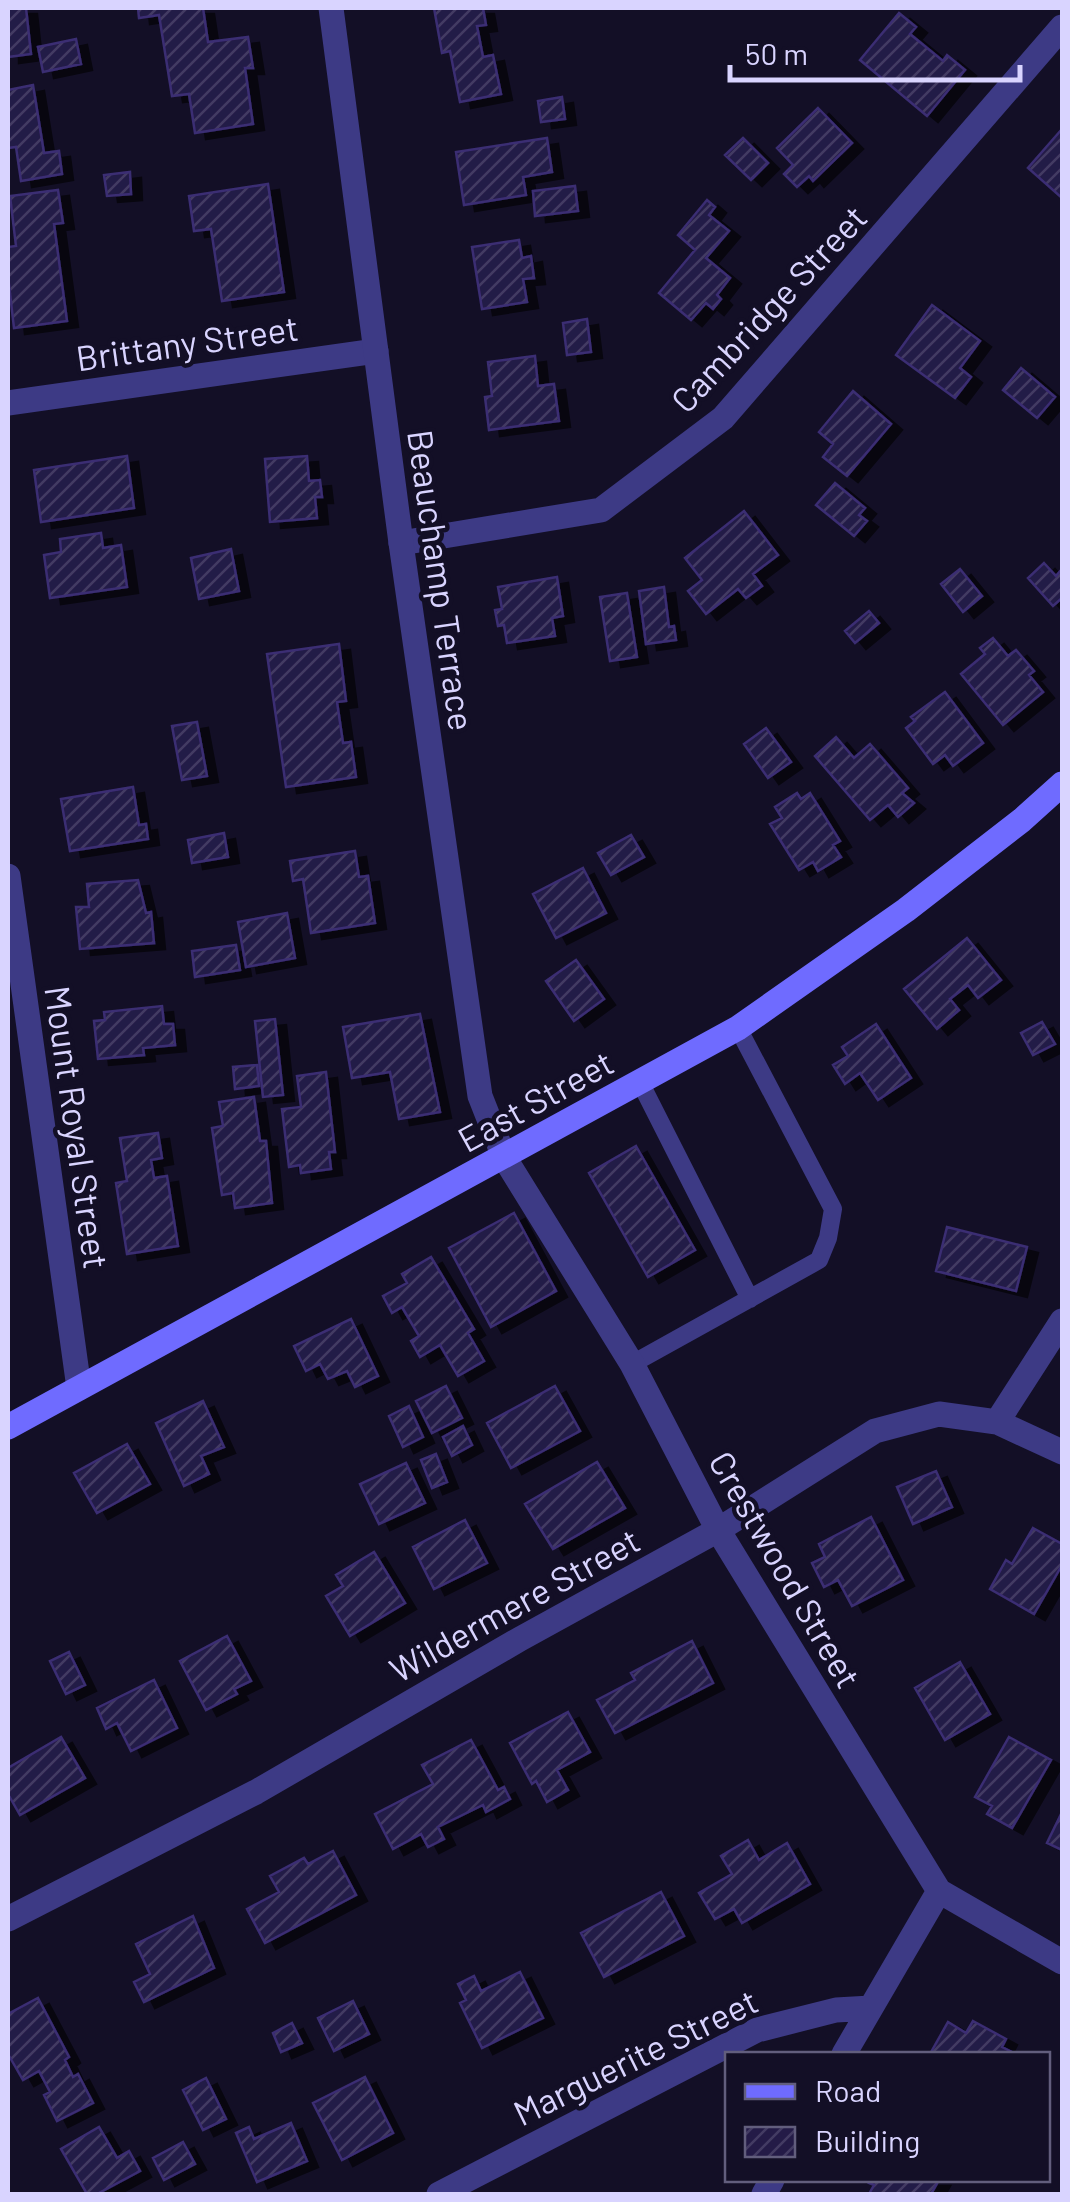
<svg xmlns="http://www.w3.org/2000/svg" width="1070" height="2202" font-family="Barlow,sans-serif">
<defs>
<pattern id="building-hatch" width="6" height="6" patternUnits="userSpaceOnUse" patternTransform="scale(2.5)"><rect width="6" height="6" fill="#241b47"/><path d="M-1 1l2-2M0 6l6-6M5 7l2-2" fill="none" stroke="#433b63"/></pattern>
<filter id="shadow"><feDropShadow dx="11" dy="6" stdDeviation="0" flood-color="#0009"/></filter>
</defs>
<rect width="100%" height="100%" fill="#130f26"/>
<path fill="url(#building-hatch)" stroke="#3b2d73" stroke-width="2.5" filter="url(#shadow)" d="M8 8H26L31 54 8 57Z
M138 8H203L208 42 248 37 253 68H245L253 124 195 133 189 94 172 96 159 15 139 18Z
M434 8H483L486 25 477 26 483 57 493 55 501 94 460 102 450 51 442 53Z
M899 13 916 27 910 34 943 61 947 55 965 70 927 116 860 60Z
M76 39 81 64 43 72 38 47Z
M33 85 44 153 59 151 62 174 21 181 16 147 8 148V90Z
M562 97 565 119 541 122 538 101Z
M818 108 852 143 813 181 809 176 797 187 784 174 793 165 777 148Z
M1062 129V198L1028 168Z
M547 138 552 172 523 177 526 195 464 205 456 152Z
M743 138 768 163 751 180 725 155Z
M130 172 131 194 107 196 104 175Z
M268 184 284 292 222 301 211 229 194 231 189 196Z
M575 186 578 211 535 216 533 191Z
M58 190 63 223 54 224 67 321 14 328 8 276V247L16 246 10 196Z
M707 200 715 207 709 215 729 231 706 258 730 278 717 295 721 299 713 309 706 303 691 320 659 293 695 250 678 235Z
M519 240 522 258 531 256 534 278 523 279 527 302 482 309 472 247Z
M932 305 980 341 960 368 971 377 955 398 896 355Z
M587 319 591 352 567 355 563 323Z
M535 356 538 386 554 384 559 421 489 430 485 397 492 396 488 362Z
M1021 368 1055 397 1037 418 1003 390Z
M853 391 891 424 847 476 823 457 833 444 819 432Z
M127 456 134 508 41 522 34 470Z
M307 456 309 481 320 480 322 497H315L317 518 270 522 265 459Z
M835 483 865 508 859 515 867 521 854 536 816 505Z
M744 511 778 555 753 574 762 586 746 598 738 589 706 614 688 591 702 580 685 558Z
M101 533 103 548 121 545 127 587 50 598 44 555 61 552 60 539Z
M231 549 239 591 199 599 191 558Z
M1044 563 1056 576 1062 569V598L1053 606 1028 578Z
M960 569 982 596 963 612 941 584Z
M557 577 563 616 552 618 555 636 507 643 504 625 498 626 495 610 502 609 498 587Z
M664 587 669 627 674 626 676 640 646 644 639 591Z
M627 593 637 657 610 661 600 597Z
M869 611 879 623 855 643 845 631Z
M993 638 1008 656 1016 650 1034 671 1029 675 1043 692 1003 725 961 674 985 654 980 648Z
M339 644 346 701 337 702 343 743 351 742 356 777 286 787 267 654Z
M945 692 983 743 953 766 945 755 933 764 906 728 915 721 911 717Z
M197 722 207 776 182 780 172 726Z
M766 728 791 762 768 778 744 744Z
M836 737 854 758 870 744 908 788 902 793 914 803 898 817 888 805 870 820 815 756Z
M133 787 139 825 146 824 148 839 70 851 61 799Z
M797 793 801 799 810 793 840 841 833 845 841 857 818 871 813 862 799 870 770 824 782 818 775 807Z
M224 833 228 857 192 863 188 840Z
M631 835 644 857 611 875 598 853Z
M355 851 359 877 368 876 375 923 311 933 303 879 293 881 290 861Z
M583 868 606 913 556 938 533 894Z
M138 880 146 913 151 912 154 943 80 949 76 907H89L87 884Z
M287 913 295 958 246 967 238 922Z
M967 938 1001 980 978 998 968 985 950 999 959 1010 937 1029 904 989Z
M236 945 240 970 195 977 192 951Z
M576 960 604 999 574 1021 546 981Z
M162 1006 164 1024H173L175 1045 143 1048 144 1055 98 1059 94 1021 105 1020 104 1012Z
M420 1014 440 1112 399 1119 390 1072 352 1078 343 1027Z
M275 1019 283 1095 263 1097 255 1021Z
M1042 1022 1055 1044 1033 1055 1021 1033Z
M876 1024 911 1078 878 1100 860 1073 845 1084 833 1065 848 1056 842 1047Z
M257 1065 259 1086 235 1089 233 1067Z
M326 1072 335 1152H329L331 1169 301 1173 300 1165 289 1167 282 1109 301 1107 297 1076Z
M254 1097 260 1141H266L272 1203 235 1208 233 1193 222 1195 212 1128 223 1126 219 1102Z
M158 1133 162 1158 151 1160 154 1178 167 1176 178 1246 127 1254 116 1183 127 1181 120 1138Z
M636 1146 695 1250 648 1277 589 1173Z
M514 1213 556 1291 491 1327 449 1248Z
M947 1227 1027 1247 1016 1291 936 1271Z
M431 1257 474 1329 468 1333 484 1361 458 1376 440 1345 420 1357 411 1341 419 1336 402 1307 392 1313 383 1296 407 1283 402 1274Z
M351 1319 378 1376 355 1387 347 1371 328 1379 320 1364 306 1371 294 1346Z
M446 1386 462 1418 432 1433 416 1401Z
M555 1386 580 1431 511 1468 487 1423Z
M203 1401 224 1447 201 1456 209 1474 184 1486 156 1423Z
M409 1406 423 1437 403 1447 389 1416Z
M463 1426 472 1445 452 1456 443 1437Z
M127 1444 150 1484 97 1513 74 1473Z
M436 1454 447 1482 432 1488 421 1460Z
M597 1462 625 1508 553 1549 525 1504Z
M406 1463 425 1503 379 1524 360 1484Z
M936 1471 952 1507 913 1524 897 1487Z
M871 1517 903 1580 852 1606 838 1580 824 1587 812 1563 825 1557 819 1544Z
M465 1520 487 1563 434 1589 413 1547Z
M1033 1528 1062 1544V1565L1034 1614 990 1589 1006 1560 1012 1564Z
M374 1552 405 1603 350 1636 326 1596 343 1586 336 1575Z
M227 1636 251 1681 234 1689 237 1694 206 1710 180 1661Z
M692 1641 713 1683 615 1733 597 1700 635 1680 631 1673Z
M69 1652 85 1685 66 1694 50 1661Z
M960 1662 990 1714 945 1740 915 1688Z
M154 1680 177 1728 131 1751 117 1723 106 1729 97 1708Z
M568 1712 590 1752 557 1770 568 1790 547 1802 536 1781 532 1784 510 1743Z
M61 1737 85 1778 20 1815 8 1794V1768Z
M1009 1737 1051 1760 1012 1828 987 1814 992 1806 975 1797Z
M471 1740 498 1790 504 1787 510 1799 486 1812 483 1805 438 1827 444 1839 428 1847 421 1834 393 1849 375 1814 433 1784 422 1765Z
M1062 1812V1850L1047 1843Z
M748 1840 759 1860 787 1843 810 1884 742 1923 734 1909 715 1919 699 1893 732 1874 721 1856Z
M333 1851 356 1895 265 1943 247 1909 279 1892 270 1876 304 1858 308 1864Z
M661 1892 684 1936 604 1977 581 1933Z
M193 1916 214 1968 144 2002 134 1982 150 1974 136 1944Z
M520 1972 543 2018 482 2048 460 2003 466 2000 458 1984 474 1976 481 1991Z
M38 1998 69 2057 65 2060 73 2077 78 2074 93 2103 57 2121 44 2095 50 2092 39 2071 23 2080 8 2054V2014Z
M353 2001 369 2034 334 2051 318 2018Z
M973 2021 1006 2039 1002 2047 1016 2054H930L948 2022 966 2033Z
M292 2023 302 2043 281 2052 273 2033Z
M365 2077 393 2133 342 2160 313 2103Z
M206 2078 226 2119 203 2130 183 2090Z
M291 2123 307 2161 257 2182 236 2133 249 2127 254 2139Z
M99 2127 117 2158 129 2151 140 2171 97 2194H87L61 2149Z
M183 2142 195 2164 164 2180 153 2158Z
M871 2180H939L931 2194H869L874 2185 869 2183Z"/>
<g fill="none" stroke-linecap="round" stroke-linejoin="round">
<path stroke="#3d3a85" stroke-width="18" d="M640 1082 750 1299
M632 1364 819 1260 828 1238 833 1209 738 1028"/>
<path stroke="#3d3a85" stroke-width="25" d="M8 403 376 351
M401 543 601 510 723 418 1062 27
M8 876 79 1388
M504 1157 632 1364 718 1530 939 1891 1062 1962
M997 1422 1062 1321
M8 1919 256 1792 520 1639 718 1530 875 1431 939 1414 997 1422 1062 1452
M844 2054 939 1891
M439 2194 757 2030 836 2010 871 2008
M764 2194 772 2180"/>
<path stroke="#3d3a85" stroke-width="25" d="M331 8 401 543 480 1096 504 1157"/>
<path stroke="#6f6bff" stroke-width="25" d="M8 1427 738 1028 906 910 1022 820 1062 784"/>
</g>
<g text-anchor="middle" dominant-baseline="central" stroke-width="9" stroke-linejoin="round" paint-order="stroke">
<g font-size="35" fill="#d9d4ff" stroke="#130f26">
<text transform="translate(768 308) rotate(-47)">Cambridge Street</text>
<text transform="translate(187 342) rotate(-8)">Brittany Street</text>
<text transform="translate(442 580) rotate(82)">Beauchamp Terrace</text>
<text transform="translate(535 1100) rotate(-29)">East Street</text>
<text transform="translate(78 1127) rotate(82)">Mount Royal Street</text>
<text transform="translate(786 1569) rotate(60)">Crestwood Street</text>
<text transform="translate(514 1604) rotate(-29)">Wildermere Street</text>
<text transform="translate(635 2056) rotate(-26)">Marguerite Street</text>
</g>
</g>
<rect width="1070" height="2202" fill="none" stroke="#d9d4ff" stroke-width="20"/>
<rect x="725" y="2052" width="325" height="130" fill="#130f26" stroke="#625e7d" stroke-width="2.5"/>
<rect x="745" y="2084" width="50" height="15" fill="#6f6bff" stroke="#625e7d" stroke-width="2.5"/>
<text x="815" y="2102" font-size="30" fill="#d9d4ff">Road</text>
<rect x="745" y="2127" width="50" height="30" fill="url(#building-hatch)" stroke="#625e7d" stroke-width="2.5"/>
<text x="815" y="2152" font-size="30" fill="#d9d4ff">Building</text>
<path d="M730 65v15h290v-15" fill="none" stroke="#d9d4ff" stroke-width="5"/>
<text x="745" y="65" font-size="30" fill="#d9d4ff" stroke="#130f26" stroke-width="8" paint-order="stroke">50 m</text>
</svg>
